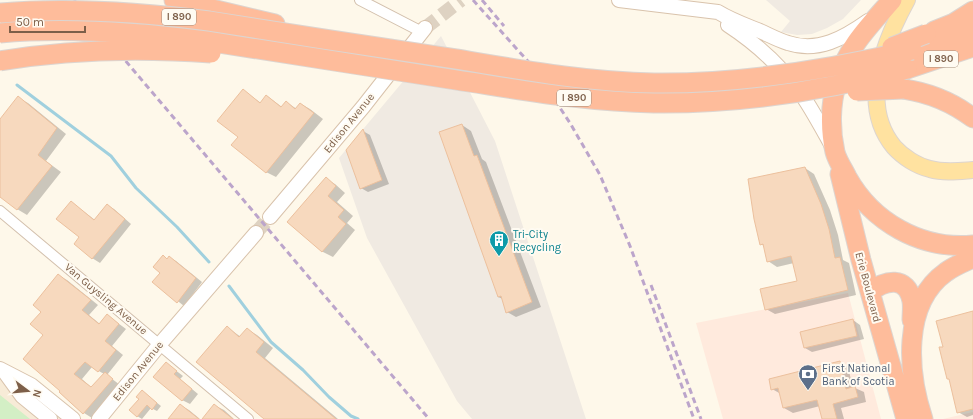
<svg xmlns="http://www.w3.org/2000/svg" width="973" height="419" font-family="Karla,sans-serif">
<rect width="100%" height="100%" fill="#fef8ea"/>
<path fill="#f7ebd7" d="M0 368 67 419H0Z"/>
<path fill="#ffeadd" d="M848 293 881 419H723L696 323Z
M973 412V419H943Z"/>
<path fill="#f0eae2" d="M766 0H861L843 19 827 28 812 34 797 35 781 32 790 21Z
M441 36 495 141 586 419H472L457 401 367 238 339 158Z"/>
<path fill="#d3efc5" d="M0 395 30 419H0Z"/>
<path fill="#0003" fill-rule="evenodd" d="M243 90 261 103 267 96 282 107 286 102 297 109 301 104 310 109 323 119 276 177 266 172 239 137Z
M18 98 28 103 66 134 46 161 61 172 27 215 17 209 0 196V121Z
M462 125 471 131 482 159 486 162 541 307 516 317 507 312 503 299 498 297Z
M363 131 370 135 389 184 368 192 361 188Z
M805 168 814 174 830 210 838 235 843 260 849 263 856 295 775 314 766 309 798 281 794 263 777 267 768 261 764 246 761 244Z
M326 179 335 184 345 193 337 202 353 216 347 223 355 230 333 257 323 252 289 222Z
M71 202 95 220 107 205 114 209 131 224 100 263 92 258 75 244 81 237Z
M163 256 168 260 170 258 176 261 202 282 184 306 154 282 161 273Z
M59 276 67 280 98 305 89 315 100 324 107 315 126 329 112 346 123 355 107 375 120 385 92 418 84 413 60 392 62 390 44 335 42 311ZM92 367 104 374 92 388 82 379Z
M973 312V415L967 417 958 412 951 380 948 379 944 348Z
M853 320 860 325 864 339 812 352 805 348Z
M227 327 241 337 247 329 257 335 273 348 265 358 338 419H266Z
M166 363 183 376 180 379 198 394 190 404 182 400Z
M840 363 848 367 853 388H855L864 392 866 402 841 408 844 419H823L820 406 793 413 784 408 781 394 772 389Z
M142 391 161 406 157 411 151 408 142 419 137 416Z
M180 405 189 410 200 419H169Z
M214 405 224 410 234 419H203Z"/>
<g fill="none" stroke-linecap="round" stroke-linejoin="round">
<path stroke="#a0d0de" stroke-width="3" d="M17 85 111 156 136 188 177 227 209 262
M229 286 271 342 303 370 329 397 351 416 358 419"/>
</g>
<path fill="#f7d9be" stroke="#ecc09d" d="M243 89 260 103 266 95 281 107 286 101 295 109 300 103 314 113 266 173 231 145 238 137 217 121Z
M18 96 57 128 38 155 52 166 17 210 0 197V119Z
M462 124 474 156 477 155 532 302 506 313 501 296 498 297 439 132Z
M363 129 382 180 360 189 346 150Z
M805 167 821 204 829 229 835 258 840 257 848 290 765 310 760 289 797 281 791 256 767 262 763 244 760 245 754 219 748 179Z
M326 177 336 186 328 196 344 210 338 217 346 224 322 252 287 222Z
M71 201 94 220 107 204 125 219 92 259 74 244 79 237 56 219Z
M163 255 167 259 169 256 196 278 177 303 152 282 160 273 153 267Z
M58 274 91 300 82 310 99 324 107 314 119 324 105 341 116 350 98 372 85 362 74 374 91 387 105 372 113 379 83 414 59 392 60 391 23 359 43 335 30 324 41 312 33 305Z
M973 311V409L957 413 949 379H947L939 347H943L936 321Z
M853 319 857 336 804 348 800 332Z
M227 326 239 337 247 328 264 342 256 352 336 419H264L226 387 196 362Z
M840 361 846 389 855 386 858 397 833 404 837 419H822L817 400 783 408 778 388 771 390 769 379Z
M166 362 177 371 174 374 192 389 182 401 153 377Z
M142 390 157 403 152 410 147 405 137 417 129 410 139 399 136 397Z
M180 404 199 419H168Z
M214 404 233 419H202Z"/>
<g fill="none" stroke-linecap="round" stroke-linejoin="round">
<path stroke="#ded2c2" stroke-width="14" stroke-dasharray="14 7" stroke-linecap="butt" d="M425 28 461 0
M256 233 270 217"/>
<defs>
<path id="street" d="M360 0 422 32
M0 211 248 419"/>
<path id="secondary" d="M619 0 718 12C731 20 745 25 760 31 769 35 778 40 788 43 818 53 844 38 868 21
M728 25C757 44 784 69 804 98 814 113 823 130 832 146
M270 217 363 107 425 28
M0 369 31 385 73 419
M6 374 22 396 50 419
M99 419 160 344 256 233"/>
<path id="primary" d="M907 0C884 42 859 105 894 147 903 157 917 166 930 169 944 173 959 171 973 170"/>
<path id="highway" d="M174 0 275 24
M892 0C870 25 846 49 837 82 830 104 830 130 835 152 837 160 843 169 847 177 872 222 921 250 973 245
M934 31 954 23 973 11
M912 50 973 29
M907 69 973 47
M904 89C930 93 952 102 973 118
M840 174 861 260 906 419
M870 292C885 280 907 275 912 301 913 307 912 314 912 320
M923 419C908 374 901 304 946 272 954 266 964 262 973 258"/>
</defs>
<use href="#street" stroke="#d3c0ad" stroke-width="12"/>
<use href="#secondary" stroke="#d9c3ac" stroke-width="16"/>
<use href="#primary" stroke="#ddd5d0" stroke-width="18"/>
<use href="#highway" stroke="#ddd5d0" stroke-width="21"/>
<use href="#street" stroke="#fff" stroke-width="10"/>
<use href="#secondary" stroke="#fff" stroke-width="14"/>
<use href="#primary" stroke="#ffe2a0" stroke-width="16"/>
<use href="#highway" stroke="#febc9b" stroke-width="19"/>
<path stroke="#bca5cb" stroke-width="3" stroke-dasharray="6 4" stroke-linecap="butt" d="M74 0 429 419
M473 0 533 67 570 123 600 175 630 246 694 419
M482 0 504 26
M651 285 701 419"/>
<defs>
<path id="highway-bridge" d="M0 13C70 7 140 12 209 21 291 34 374 47 456 59 522 70 587 82 654 83 741 84 827 70 912 50
M0 33C69 27 137 32 206 41 289 54 373 67 456 80 522 90 587 102 654 103 740 104 824 91 907 69
M892 47 926 34
M0 61C70 49 141 48 211 53
M857 91 904 89"/>
</defs>
<use href="#highway-bridge" stroke="#ddd5d0" stroke-width="21" stroke-linecap="butt"/>
<use href="#highway-bridge" stroke="#febc9b" stroke-width="19"/>
</g>
<defs>
<symbol id="building-pin" viewBox="-11 -11 22 30"><path d="M0 17L-7.5 6A9.5 9.5 0 1 1 7.5 6Z" fill="#0f9aa8" stroke="#fffbf2"/><path d="M-4-6H4V6H1V3H-1V6H-4ZM-2.5-4.3h1.7v1.8h-1.7ZM.8-4.3h1.7v1.8H.8ZM-2.5-1h1.7V.8h-1.7ZM.8-1h1.7V.8H.8Z" fill="#fff"/></symbol>
<symbol id="bank-pin" viewBox="-11 -11 22 30"><path d="M0 17L-7.5 6A9.5 9.5 0 1 1 7.5 6Z" fill="#5c6f8a" stroke="#fffbf2"/><path d="M-6-4H6V4H-6ZM0-2.3a2.3 2.3 0 1 0 0 4.6a2.3 2.3 0 1 0 0-4.6Z" fill="#fff"/></symbol>
</defs>
<g fill-rule="evenodd">
<use href="#building-pin" x="488" y="229" width="22" height="30"/>
<use href="#bank-pin" x="797" y="363" width="22" height="30"/>
</g>
<g text-anchor="middle" dominant-baseline="central" stroke-width="4" stroke-linejoin="round" paint-order="stroke">
<g fill="#fffbf2" stroke="#a48e7c" stroke-width="1">
<rect x="162" y="9" width="34" height="16" rx="3"/>
<rect x="924" y="51" width="34" height="16" rx="3"/>
<rect x="557" y="90" width="34" height="16" rx="3"/>
</g>
<g font-size="10" font-weight="bold" fill="#7d5f49">
<text x="179" y="17">I 890</text>
<text x="941" y="59">I 890</text>
<text x="574" y="98">I 890</text>
</g>
<g font-size="11" fill="#7d5f49" stroke="#fffbf2">
<text transform="translate(349 123) rotate(-51)">Edison Avenue</text>
<text transform="translate(868 287) rotate(75)">Erie Boulevard</text>
<text transform="translate(106 299) rotate(40)">Van Guysling Avenue</text>
<text transform="translate(138 371) rotate(-51)">Edison Avenue</text>
</g>
<g font-size="11" fill="#0d838f" stroke="#fffbf2" text-anchor="start">
<text x="513" y="234">Tri-City<tspan x="513" dy="13">Recycling</tspan></text>
</g>
<g font-size="11" fill="#4e5e75" stroke="#fffbf2" text-anchor="start">
<text x="822" y="368">First National<tspan x="822" dy="13">Bank of Scotia</tspan></text>
</g>
</g>
<g transform="translate(28 391) rotate(106)" stroke="#fffbf2" stroke-width="3" paint-order="stroke">
<path d="M0-3L7 15L0 10L-7 15Z" fill="#7d5f49"/>
<text y="-6" font-size="11" font-weight="bold" text-anchor="middle" fill="#7d5f49">N</text>
</g>
<path d="M10 26v6h75v-6" fill="none" stroke="#7d5f49" stroke-width="2"/>
<text x="16" y="26" font-size="12" fill="#7d5f49" stroke="#fffbf2" stroke-width="3" paint-order="stroke">50 m</text>
</svg>
